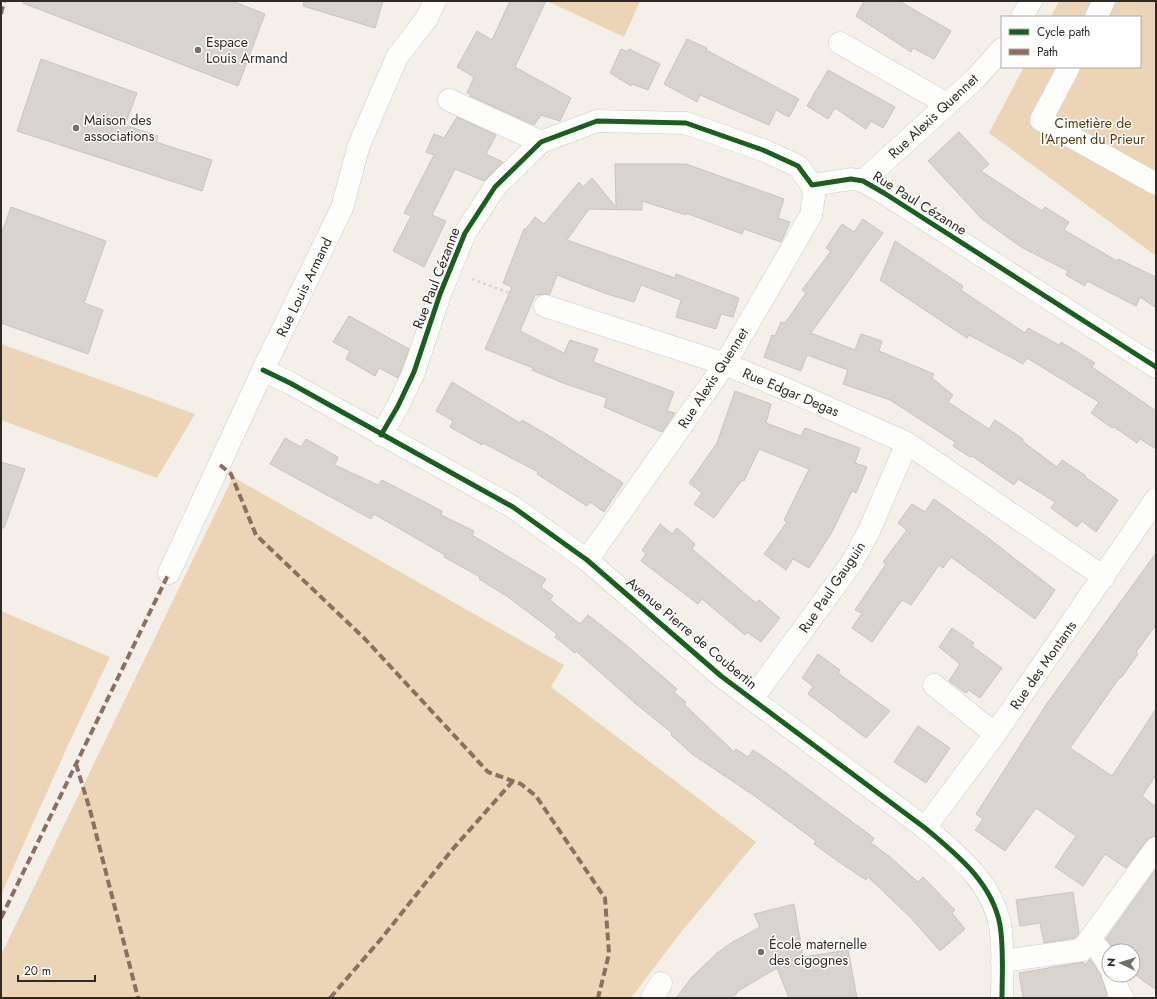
<svg xmlns="http://www.w3.org/2000/svg" width="1157" height="999" font-family="Jost,sans-serif">
<rect width="100%" height="100%" fill="#f4efe8"/>
<path fill="#ebd5b6" d="M547 1H640L624 37Z
M1059 1H1156V256L989 133 1024 67H1140V17H1051Z
M1 344 195 414 157 478 1 420Z
M233 477 564 665 551 687 756 842 682 931 631 998H1V955Z
M1 611 110 657 69 743 1 895Z"/>
<path fill="#d7d3ce" stroke="#c8c4bf" d="M23 1H232L265 14 238 86 23 3Z
M304 1H383L375 28 303 6Z
M510 1H546L515 67 571 98 560 121 541 115 534 125 470 96 471 94 467 93 474 77 457 67 477 31 492 40Z
M864 1H899L951 31 934 59 913 48 911 52 856 16Z
M687 39 707 48 706 50 799 99 789 117 776 110 769 125 700 95 697 102 664 84Z
M621 49 628 52 629 49 660 64 648 90 632 84 631 86 610 73Z
M41 59 137 93 125 125 158 136 156 142 212 160 202 191 17 131Z
M828 70 895 107 883 128 871 121 866 129 835 108 828 119 807 106Z
M457 117 496 135 486 154 503 162 484 181 455 169 432 215 446 221 424 267 393 251 411 216 404 213 434 155 426 152 434 134 444 138Z
M959 132 989 164 981 171 1042 211 1045 207 1069 222 1064 230 1117 261 1118 259 1156 277V308L1140 297 1136 306 1087 281 1085 286 1066 275 1068 271 1021 247 982 219 928 161Z
M615 164H686L784 199 778 218 790 222 781 242 744 229 742 234 686 213V215L642 201V210L589 209 567 240 675 278 676 274 739 298 733 317 721 314 716 329 676 317 681 300 641 285 634 302 607 294 557 275 550 294 535 295 520 331 564 353 570 340 598 349 593 362 674 392 667 411 675 413 662 432 604 407 607 398 563 383 532 370 533 368 485 349 512 287 503 283 524 229H526L535 217 544 224 579 182 583 187 592 178 616 207Z
M11 207 106 241 84 303 103 310 88 354 1 323V235Z
M863 219 883 233 811 333 855 350 861 334 882 341 879 351 934 374 932 378 953 395 948 402 989 429 995 420 1023 439 1022 441 1057 467 1062 460 1086 476 1085 477 1118 500 1096 532 1082 521 1077 527 1051 508 1055 502 1018 479 1014 485 972 456 970 457 953 446 955 442 890 400 843 384 848 370 807 355 801 371 764 357 772 335 775 336 781 322 785 323 806 293 802 290 831 251 826 248 842 224 854 232Z
M895 241 963 286 961 290 1025 333 1028 328 1059 345 1061 342 1095 363 1092 367 1156 411V449L1140 439 1137 443 1114 427 1112 428 1091 413 1099 402 1027 358 1023 364 969 335 967 338 880 280Z
M349 316 409 349 398 378 379 368 375 376 346 359 350 351 333 342Z
M452 382 520 423 522 420 548 435 623 483 604 512 590 502 587 506 537 474 538 472 483 443 482 445 450 427 453 421 436 411Z
M735 391 771 404 766 423 801 436 805 428 860 448 855 463 867 467 856 493 852 491 832 532 809 568 793 559 786 570 764 554 787 522 784 520 809 469 759 449 744 481 742 480 714 518 694 504 702 493 689 483 717 443Z
M285 438 301 447 306 439 338 457 335 465 378 485 382 480 442 511 441 515 474 531 472 535 546 579 541 587 553 596 550 600 580 624 588 615 626 645 677 689 674 692 686 702 684 704 734 752 736 749 748 757 753 750 778 767 874 838 871 843 889 856 918 882 923 877 955 910 952 913 965 929 940 951 911 918 868 877 866 880 839 862 814 844 816 841 756 797 692 754 671 735 672 733 636 704 576 651 575 653 555 637 557 634 508 597 479 579 480 577 444 557 445 555 374 514 371 519 270 464Z
M1 462 25 469 4 528H1Z
M934 499 987 537 1055 590 1035 619 951 557 943 568 939 565 911 605 902 600 872 642 852 628 862 613 855 610 886 564 883 562 907 530 898 523 912 504 925 512Z
M660 524 672 534 677 528 695 544 692 549 756 603 759 600 780 618 761 642 747 632 745 635 702 599 698 604 641 561 646 554 642 550Z
M1156 553V625L1136 652 1138 654 1121 678 1120 677 1070 748 1112 776 1156 709V775L1142 796 1156 807V836L1151 837 1146 841 1126 868 1105 854 1083 886 1055 867 1076 836 1036 808 1005 851 975 830 983 819 976 814 1048 702Z
M952 628 974 643 972 646 1002 668 980 698 969 690 966 693 949 681 960 664 939 647Z
M818 654 840 670 838 673 890 711 866 738 808 694 813 686 802 678Z
M918 726 950 748 926 783 894 762Z
M1156 869V990L1133 973V951H1115L1106 939Z
M1073 892 1079 933 1075 938 1044 943 1040 923 1020 926 1016 900Z
M794 904 803 957 848 950 857 998H789L777 968 738 991 733 998H676L692 977 717 953 731 943 760 927 754 914Z
M1090 959 1101 975 1107 995 1104 998H1023L1019 973 1084 962V966Z"/>
<g fill="none" stroke-linecap="round" stroke-linejoin="round">
<defs>
<path id="minor" d="M1022 17 1031 1
M1096 17 1104 1
M840 43 947 104
M1069 67 1041 120 1156 184
M449 100 541 142
M863 181 975 79 1002 49
M545 306 725 364 788 390 907 443 1104 577
M263 370 290 383 513 507 587 560 721 676 925 828C956 854 992 882 1000 925 1004 949 1002 974 1002 998
M381 435 398 406 414 372 440 294 465 233 495 187 541 142 597 121 686 123 763 150 798 166 812 185 851 179 863 181 884 193 1156 367
M587 560 725 364 811 215 814 196 812 185
M169 573 263 370 342 208 359 145 397 57 427 18 435 1
M934 685 995 734
M752 699 851 564 869 531 907 443
M925 828 995 734 1156 499
M1088 942 1099 949 1109 966
M1002 961 1082 950 1156 848
M1113 975 1120 995 1123 998
M652 998 661 983"/>
</defs>
<use href="#minor" stroke="#d0cdc7" stroke-width="23"/>
<path stroke="#d8d6d4" stroke-width="2.5" stroke-dasharray="3 3" stroke-linecap="butt" d="M1137 1 1156 12
M472 279 523 298"/>
<use href="#minor" stroke="#fdfdfc" stroke-width="22"/>
<path stroke="#8d6e63" stroke-width="4" stroke-dasharray="8 4" stroke-linecap="butt" d="M1 14 4 1
M220 465 231 474 256 535 365 639 488 772 521 784 536 796 605 898 609 954 598 998
M76 764 90 810 138 998
M1 918 169 573
M330 998 381 939 451 851 513 781"/>
<defs>
<path id="cycleway" d="M263 370 290 383 513 507 587 560 721 676 925 828C956 854 992 882 1000 925 1004 949 1002 974 1002 998
M381 435 398 406 414 372 440 294 465 233 495 187 541 142 597 121 686 123 763 150 798 166 812 185 851 179 863 181 884 193 1156 367"/>
</defs>
<use href="#cycleway" stroke="#fff" stroke-width="8"/>
<use href="#cycleway" stroke="#1b5e20" stroke-width="5"/>
</g>
<g fill="#73706a" stroke="#fff" stroke-width="1.5">
<circle cx="198" cy="50" r="4"/>
<circle cx="76" cy="128" r="4"/>
<circle cx="761" cy="952" r="4"/>
</g>
<g text-anchor="middle" dominant-baseline="central" stroke-width="3" stroke-linejoin="round" paint-order="stroke">
<g font-size="14" fill="#2e2b26" stroke="#fff" text-anchor="start">
<text x="206" y="42">Espace<tspan x="206" dy="16">Louis Armand</tspan></text>
<text x="84" y="120">Maison des<tspan x="84" dy="16">associations</tspan></text>
<text x="769" y="944">École maternelle<tspan x="769" dy="16">des cigognes</tspan></text>
</g>
<g font-size="14" fill="#2e2b26" stroke="#fff">
<text transform="translate(933 116) rotate(-43)">Rue Alexis Quennet</text>
<text transform="translate(920 203) rotate(32)">Rue Paul Cézanne</text>
<text transform="translate(436 278) rotate(-69)">Rue Paul Cézanne</text>
<text transform="translate(304 287) rotate(-64)">Rue Louis Armand</text>
<text transform="translate(713 378) rotate(-57)">Rue Alexis Quennet</text>
<text transform="translate(791 392) rotate(23)">Rue Edgar Degas</text>
<text transform="translate(832 587) rotate(-56)">Rue Paul Gauguin</text>
<text transform="translate(692 633) rotate(40)">Avenue Pierre de Coubertin</text>
<text transform="translate(1043 665) rotate(-55)">Rue des Montants</text>
</g>
<g font-size="14" fill="#51390f" stroke="#fff">
<text x="1093" y="123">Cimetière de<tspan x="1093" dy="16">l'Arpent du Prieur</tspan></text>
</g>
</g>
<rect width="1157" height="999" fill="none" stroke="#2e2b26" stroke-width="4"/>
<rect x="1001" y="16" width="140" height="52" fill="#ffffff" stroke="#abaaa8"/>
<rect x="1009" y="29" width="20" height="6" fill="#1b5e20" stroke="#abaaa8"/>
<text x="1037" y="36" font-size="12" fill="#2e2b26">Cycle path</text>
<rect x="1009" y="49" width="20" height="6" fill="#8d6e63" stroke="#abaaa8"/>
<text x="1037" y="56" font-size="12" fill="#2e2b26">Path</text>
<g transform="translate(1121 963) rotate(274)"><circle r="19" fill="#ffffff" stroke="#abaaa8"/>
<path d="M0-3L7 15L0 10L-7 15Z" fill="#73706a"/>
<text y="-6" font-size="11" font-weight="bold" text-anchor="middle" fill="#2e2b26">N</text>
</g>
<path d="M18 975v6h77v-6" fill="none" stroke="#2e2b26" stroke-width="2"/>
<text x="24" y="975" font-size="12" fill="#2e2b26" stroke="#ffffff" stroke-width="3" paint-order="stroke">20 m</text>
</svg>
